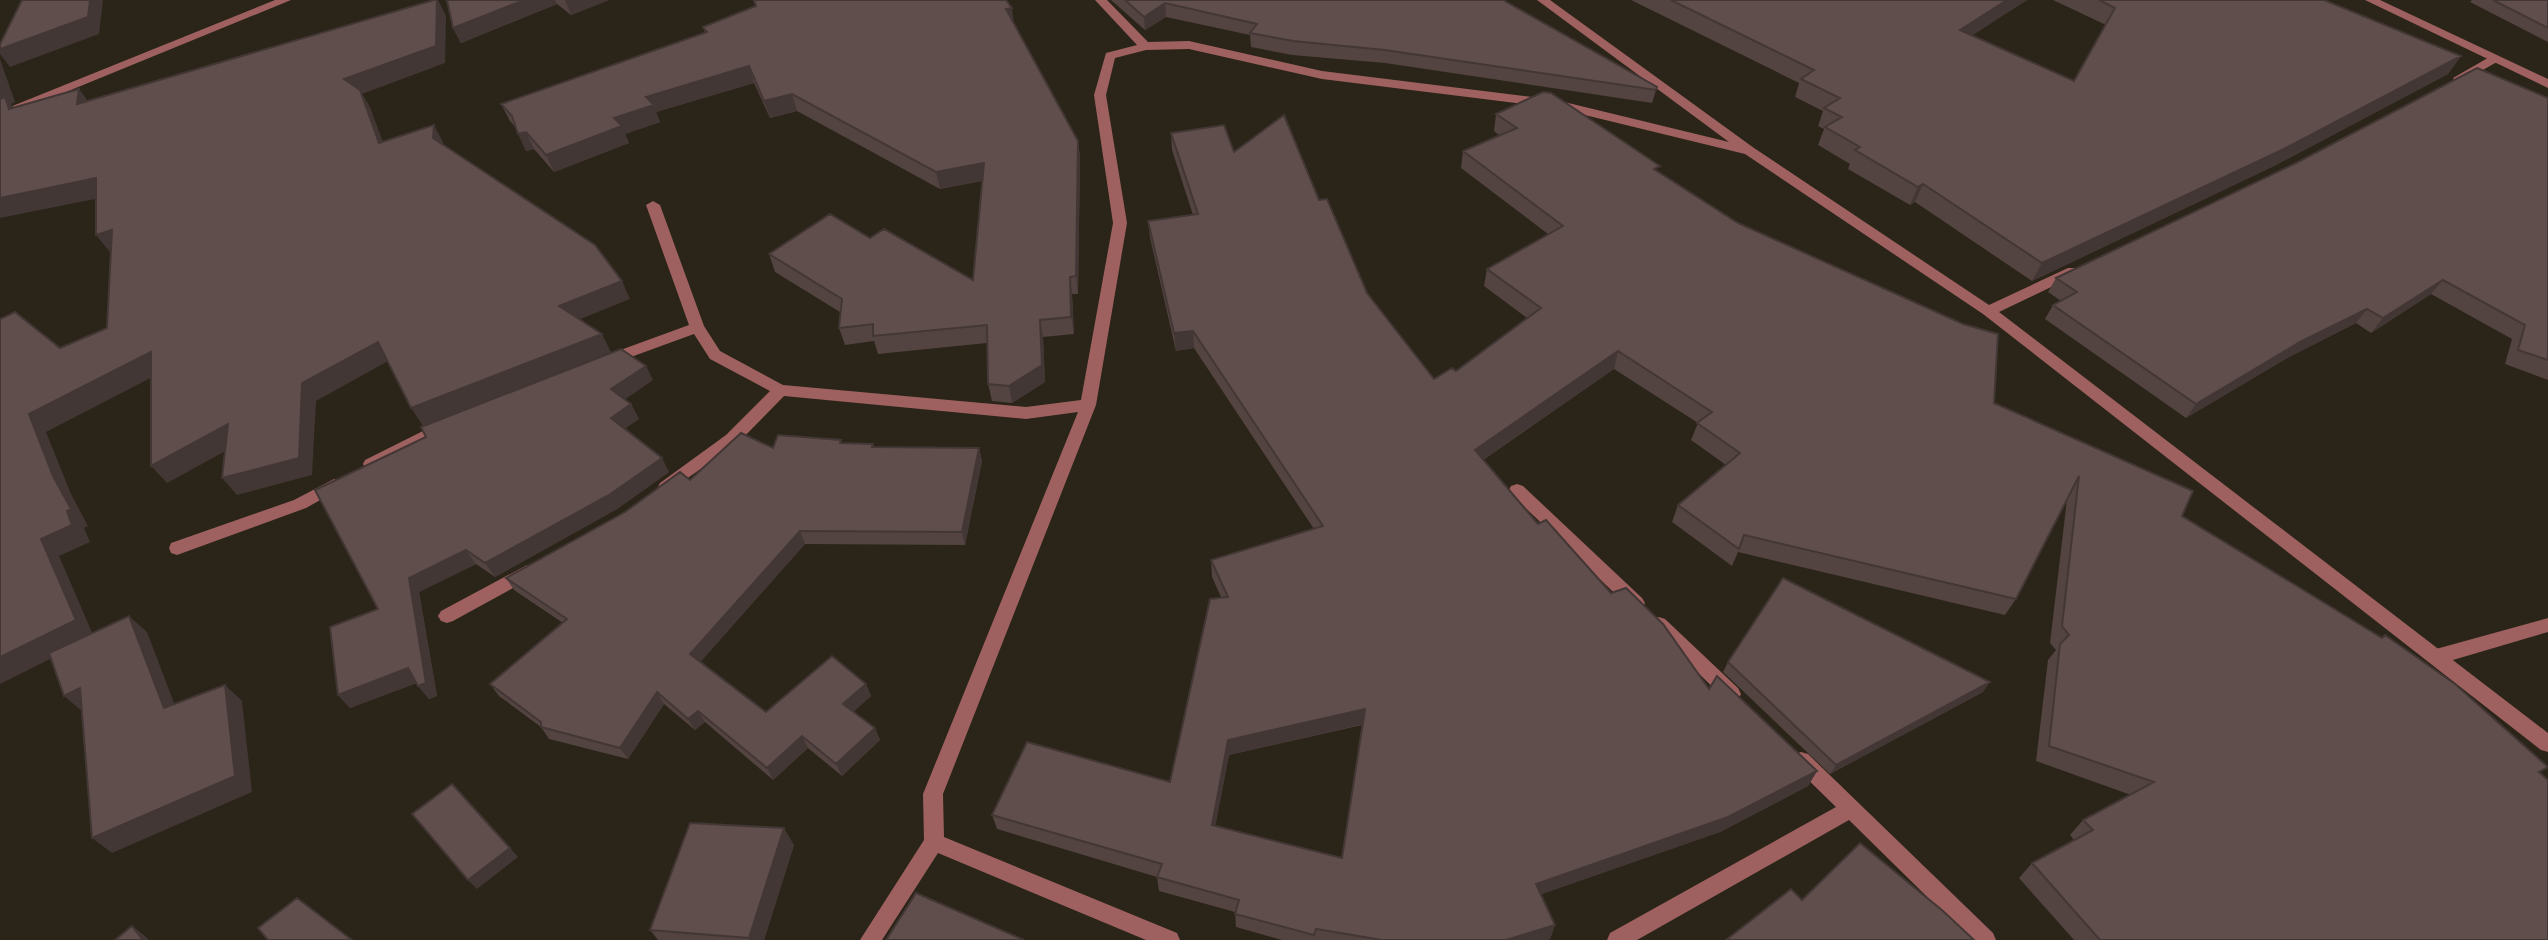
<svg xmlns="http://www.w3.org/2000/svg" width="2548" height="940" font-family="Raleway,sans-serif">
<rect width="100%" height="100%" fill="#2a2518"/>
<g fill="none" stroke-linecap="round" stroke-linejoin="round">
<path fill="#9e6160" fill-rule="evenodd" d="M2548 618V632L2436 665 2430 662 2427 657 2430 652 2436 649Z"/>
<path fill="#9e6160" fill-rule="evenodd" d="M275 0H291L0 119V111Z
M1095 0H1107L1148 42 1189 41 1322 71 1556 100 1729 142 1537 0H1550L1754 148 1989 305 2068 268H2078L2080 271 2078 274 1999 312 2548 733V752L2541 750 1983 314 1745 154 1556 108 1322 79 1189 49 1146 50 1115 58 1106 95 1127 223 1096 405 943 794 944 837 1177 933 1180 940H1146L938 853 882 940H860L924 840 923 794 1078 412 1026 419 784 396 738 443 666 493 660 491 658 487 660 483 726 435 770 391 710 359 694 334 609 365 602 360 604 356 689 325 646 205 653 201 660 205 704 326 720 351 783 385 1026 407 1081 400 1113 223 1094 95 1106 53 1137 45Z
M2493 55 2497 56V62L2463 81H2455L2453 78Z
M443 421 449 423 451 427 449 431 377 468H365L363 464 365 460Z
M334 479 340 481 342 485 340 489 306 508 177 555 171 553 169 548 171 543 294 500Z
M1517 484 1523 486 1642 598 1645 603 1642 608 1636 610 1630 608 1511 494 1509 490 1511 486Z
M527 565 533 567 536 572 533 577 453 621 447 623 441 621 438 616 441 611Z
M1659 617 1665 619 1738 688 1741 694 1738 700 1732 702 1726 700 1653 629 1650 624 1653 619Z
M1801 752 1808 754 1993 933 1996 940H1971L1849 820 1637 940H1607L1610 933 1836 807 1794 766 1792 760 1794 754Z"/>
<path fill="#9e6160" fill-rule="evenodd" d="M2365 0H2380L2548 79V88Z"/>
</g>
<path fill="#534341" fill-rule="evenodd" d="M447 0H609L571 15 557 4 461 43 453 28Z
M753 0H1006L1014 23 1078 141 1080 158 1078 294H1072L1074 334 1043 337 1045 382 1012 403 992 401 988 384 987 343 878 354 874 341 845 345 839 328 840 312 775 272 769 254 870 238 973 280 982 181 940 189 797 111 770 118 754 83 656 112 660 122 625 134 629 143 554 172 534 149 526 151 516 128 510 121 501 104 705 33 703 27 755 6Z
M1111 0H1503L1657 87 1652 103 1385 63 1292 55 1251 47 1250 35 1166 17 1145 30Z
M1631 0H2027L1972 35 2074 81 2106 25 2053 0H2324L2461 56 2448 74 2274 166 2032 281 1915 202 1910 205 1848 169 1850 164 1818 145 1824 129 1818 126 1823 111 1795 97 1799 83Z
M2472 0H2548V42L2470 2Z
M2548 98V380L2505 364 2512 339 2431 294 2371 333 2356 323 2289 357 2186 418 2045 319 2053 305 2061 301 2048 292 2056 278Z
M1496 114 1658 172 1994 403 2182 516 2541 773 2548 940H2074L2019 878 2032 863 2074 840 2070 835 2083 820 2131 795 2036 761 2048 660 2056 650 2050 643 2067 499 2016 599 2005 615 1738 552 1732 566 1672 522 1678 505 1726 465 1691 440 1698 423 1614 369 1483 460 1538 524 1709 689 1817 771 1808 786 1720 832 1541 894 1555 925 1550 939 1545 940H1282L1236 927 1235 912 1159 891 1157 877 997 829 992 815 1170 782 1221 597 1212 577 1211 560 1314 529 1194 348 1176 351 1150 238 1148 221 1193 215 1172 150 1171 133 1234 152 1319 200 1367 293 1434 379 1456 371 1527 318 1484 286 1487 269 1548 234 1461 168 1463 151 1500 136 1494 131ZM1362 725 1342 858 1215 826 1229 755Z
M653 380 625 399 631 404 639 419 624 429 669 472 617 509 495 577 476 564 419 592 437 696 429 699 416 683 350 708 338 695 378 609 315 490Z
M842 443 873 444 874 447 979 448 982 461 965 545 805 544 700 662 766 712 866 684 871 696 853 712 875 728 880 740 842 776 808 748 773 780 705 722 695 730 664 704 628 759 549 739 541 727 499 696 490 684 563 623 514 590 506 578 690 480 773 448Z
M1728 662 1983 692 1830 774 1723 672Z
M794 845 764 940H658L650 930Z"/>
<path fill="#433735" d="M90 0H103L99 34 10 67 0 54V49Z
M438 0 446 16 445 63 362 94 370 107 390 161 344 79Z
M524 0H555L557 4 461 43 453 28Z
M565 0H609L571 15Z
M2007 0H2027L1953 48 1960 30Z
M1165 3 1166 17 1145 30 1144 17Z
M1012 8 1014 24 1006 9Z
M2461 56 2448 74 2274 166 2032 281 2042 263Z
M0 59 15 102 11 104 19 114 0 108Z
M749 66 754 83 656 112 660 122 625 134 629 143 554 172 546 155 614 118 646 97Z
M79 89 92 107 77 104Z
M792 94 797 111 770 118 764 101Z
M434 125 443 142V156L433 138Z
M526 132 534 149 526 151 518 134Z
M1078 141 1080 158 1078 294 1076 276Z
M984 163 987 180 940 189 936 172Z
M96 178 110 196 0 218V198Z
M1923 184 1915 202 1910 205 1918 187Z
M112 230 126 248 110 252 96 235Z
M1070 277 1072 294 1074 334 1071 317Z
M2443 280 2431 294 2371 333 2383 318Z
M622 281 630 299 568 324 559 306Z
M2367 309 2356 323 2289 357 2186 418 2196 404 2300 342Z
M1040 320 1043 337 1045 382 1012 403 1009 386Z
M1193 331 1194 348 1176 351 1174 333Z
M602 334 611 352 423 426 411 408Z
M378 342 390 360 316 401 312 475 237 495 222 478 302 383Z
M1618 351 1614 369 1472 467 1475 450Z
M151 352 166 370 46 432 71 494 88 526 84 528 90 542 59 556 94 637 0 684V657L41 539 29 414Z
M646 366 653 380 618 404 611 389Z
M631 404 639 419 618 433 611 418Z
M228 424 242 442 167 483 151 466Z
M979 448 982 461 965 545 962 532Z
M662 458 669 472 617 509 495 577 485 563Z
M800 531 805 544 697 666 690 654Z
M466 550 476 564 419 592 437 696 429 699 418 686 409 578Z
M129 616 147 632 182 724 164 708Z
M408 668 420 682 350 708 338 695Z
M1990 682 1983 692 1830 774 1836 765Z
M866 684 871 696 849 716 843 704Z
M225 685 242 701 252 792 112 853 92 838Z
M80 688 83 712 64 696Z
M657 692 664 704 628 759 620 748Z
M1365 709 1363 724 1229 755 1213 839 1212 825 1228 740Z
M698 711 705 722 695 730 688 719Z
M875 728 880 740 842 776 836 764Z
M802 736 808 748 773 780 767 768Z
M1817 771 1808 786 1720 832 1531 898 1536 884Z
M784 828 794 845 764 940H750L749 938Z
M510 848 518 857 477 889 468 880Z
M1555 925 1550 939 1545 940H1506Z
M132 926 144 935 149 940H143Z"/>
<path fill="#604e4c" stroke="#433735" stroke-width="2" fill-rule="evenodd" d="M22 0H90L88 17 0 49V44Z
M434 0H437L436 46 344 79 360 90 379 143 434 125 433 138 595 245 622 281 559 306 602 334 411 408 378 342 302 383 299 458 222 478 228 424 151 466V352L29 414 53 476 71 509 67 511 72 525 41 539 76 620 0 657V319L15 312 60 348 107 328 112 230 96 235V178L0 198V99L5 97 9 109 79 89 77 104Z
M447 0H524L453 28Z
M754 0H1006L1012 8 1006 9 1078 141 1076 276 1070 277 1071 317 1040 320 1042 365 1009 386 988 384 987 325 873 336V324L839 328 842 299 769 254 830 214 870 238 884 229 973 280 984 163 936 172 792 94 764 101 749 66 646 97 654 105 614 118 622 126 546 155 526 132 518 134 512 116 501 104 707 32 703 27 756 6Z
M1125 0H1503L1657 87 1656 90 1385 50 1293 41 1250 33 1257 24 1165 3 1144 17Z
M1671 0H2007L1960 30 2074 81 2115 8 2099 0H2324L2461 56 2286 148 2042 263 1923 184 1918 187 1855 150 1860 147 1825 127 1842 117 1824 108 1840 98 1801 79 1814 70Z
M2493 0H2548V28Z
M2477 68 2548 98V360L2518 350 2525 325 2443 280 2383 318 2367 309 2300 342 2196 404 2053 305 2077 292 2056 278 2296 163Z
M1543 92 1551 93 1660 166 1654 169 1738 223 1963 324 1998 334 1994 403 2193 491 2182 516 2382 638 2385 635 2455 684 2548 767 2539 772 2548 780V940H2100L2032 863 2093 830 2083 820 2154 782 2049 746 2060 644 2069 635 2062 626 2079 476 2016 599 1744 535 1739 549 1678 505 1740 453 1697 423 1712 412 1618 351 1475 450 1538 524 1546 520 1611 593 1626 588 1663 624 1709 689 1717 676 1817 771 1728 817 1536 884 1555 925 1506 940H1382L1316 929 1314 935 1235 914 1239 900 1157 877 1162 864 992 815 1027 742 1170 782 1210 599 1228 597 1211 560 1323 526 1193 331 1174 333 1148 221 1198 214 1171 133 1224 125 1234 152 1284 115 1319 200 1327 199 1367 293 1434 379 1452 368 1456 371 1541 308 1487 269 1563 226 1463 151 1517 128 1496 114ZM1365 709 1342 858 1212 825 1228 740Z
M621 349 646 366 611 389 631 404 611 418 662 458 609 495 485 563 466 550 409 578 426 683 418 686 408 668 338 695 330 627 378 609 315 490 426 437 421 427Z
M741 433 773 448 778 435 841 440 840 443 873 444 872 447 979 448 962 532 800 531 690 654 766 712 832 656 866 684 843 704 875 728 836 764 802 736 767 768 698 711 688 719 657 692 620 748 541 727V722L490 684 567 619 506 578 625 512 680 472 690 480Z
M1783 578 1990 682 1836 765 1728 662Z
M129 616 164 708 225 685 235 776 92 838 80 688 64 696 49 653Z
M452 784 510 848 468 880 412 814Z
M690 823 784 828 749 938 650 930Z
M1860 843 1943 911 1974 940H1726L1791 889 1802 900Z
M916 893 1024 940H886Z
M297 898 352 940H268L258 928Z
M132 926 143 940H115Z"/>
</svg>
